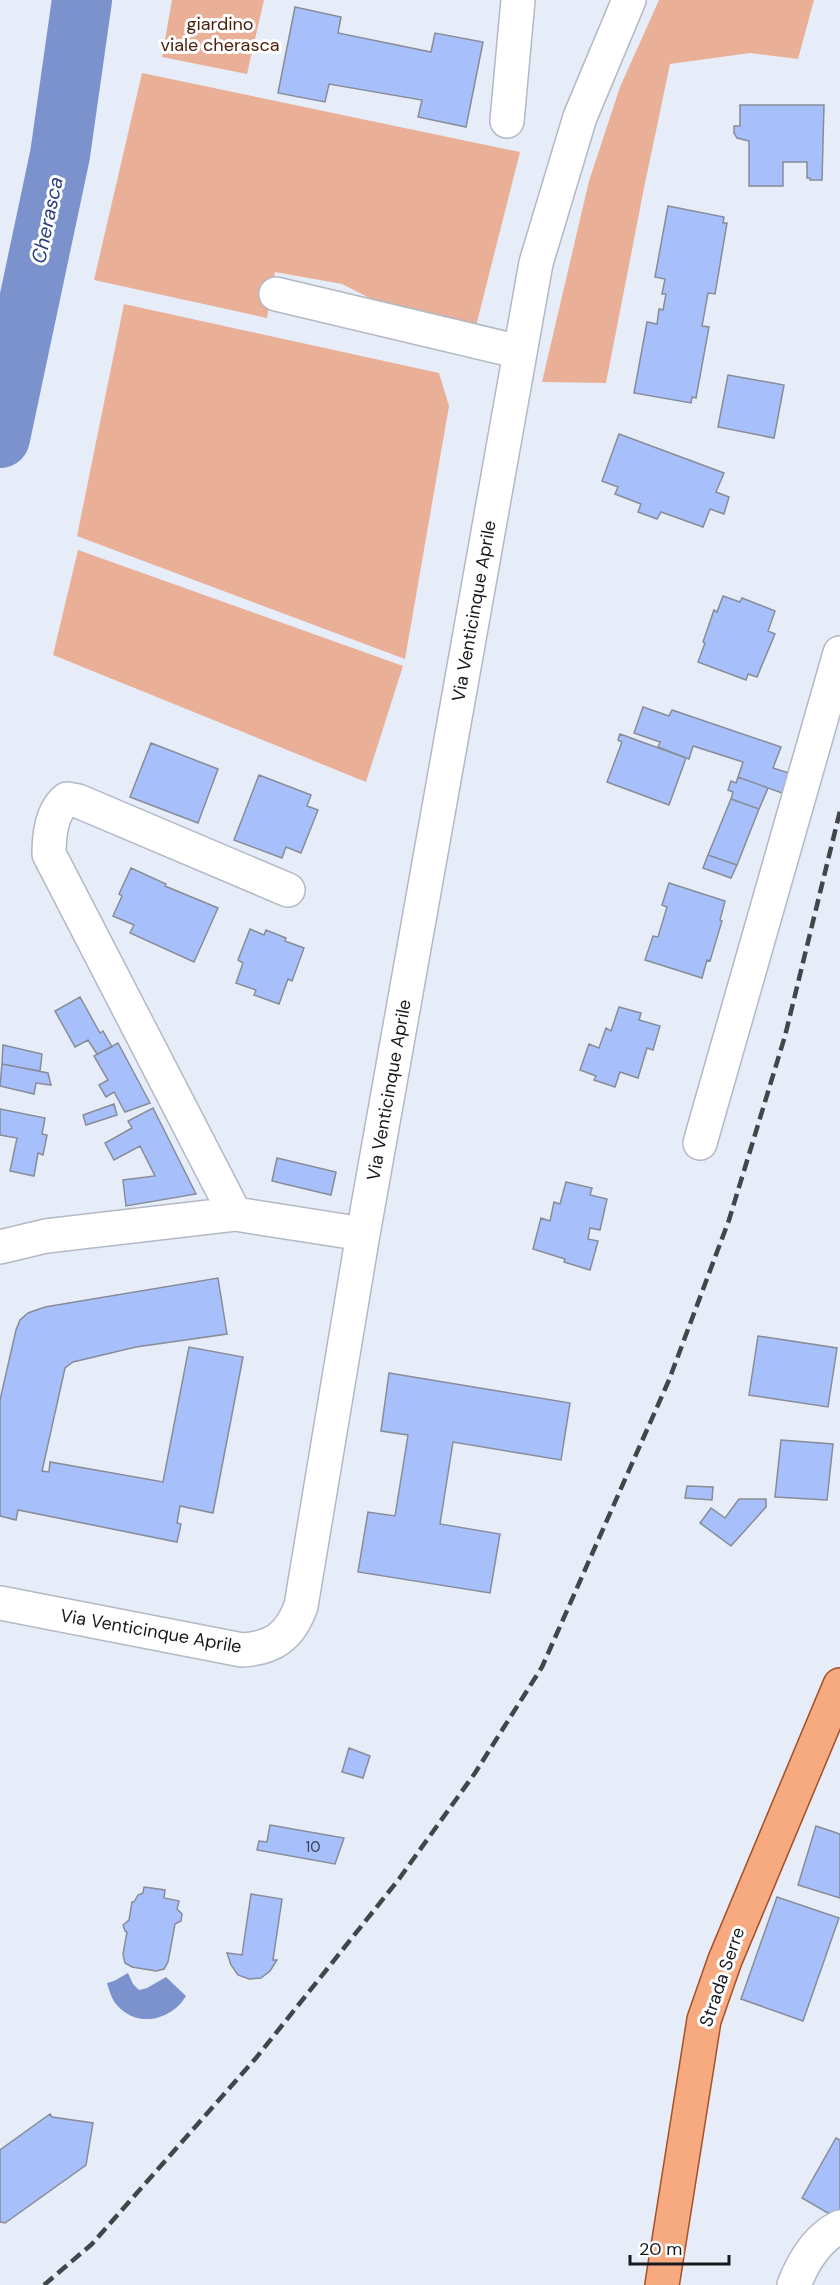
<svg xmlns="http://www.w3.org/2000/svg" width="840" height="2285" font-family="'DM Sans',sans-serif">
<rect width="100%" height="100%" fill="#e6ecf8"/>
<path fill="#eab097" d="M172 0H264L247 74 162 57Z
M659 0H814L798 59 750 53 670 64 644 188 606 383 542 382 589 181 620 87Z
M142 73 520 152 475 330 385 306 342 284 275 272 267 318 94 280Z
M124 304 439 373 449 406 405 659 77 536Z
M78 550 403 666 366 782 53 655Z"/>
<path fill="#7b92cc" d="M128 1973 133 1984 139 1990 147 1988 166 1977 186 1996C172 2020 137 2029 117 2005 112 2000 109 1990 107 1983L114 1981Z"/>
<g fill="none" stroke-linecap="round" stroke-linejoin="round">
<path stroke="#7b92cc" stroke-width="60" d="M0 438 60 155 82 0"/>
</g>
<path fill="#a7c0fc" stroke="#878c97" stroke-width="1.5" d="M295 7 341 17 338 33 431 52 435 33 483 42 466 127 418 117 422 100 329 84 325 102 278 93Z
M740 105H824L822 180H810V178H807V162H783V186H749V141L737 138 734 133V126H740Z
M668 206 724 217 723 223H727L715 294 708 293 702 326 709 327 696 398 692 397 691 403 634 393 647 322 657 324 659 309 663 310 666 294H662L665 279 655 277Z
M728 375 784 385 774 438 718 427Z
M619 434 724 473 716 492 729 497 724 514 710 509 703 527 661 512 657 519 638 512 641 504 615 494 618 487 602 481Z
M723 596 740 602 742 598 775 611 768 631 775 634 757 677 748 674 746 680 698 662 705 643 703 642 714 610 717 612Z
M643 707 669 716 672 710 781 747 773 768 789 773 782 793 738 777 743 762 693 746 689 759 658 747 660 742 634 733Z
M620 734 686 758 669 805 607 782 622 742 618 740Z
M151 743 218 769 198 823 130 797Z
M259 775 311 795 307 806 318 810 301 853 286 847 282 858 234 840Z
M738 777 768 788 759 809 731 799 733 792 728 790 731 781 736 783Z
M731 799 759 809 737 865 708 855Z
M708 855 737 865 731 878 703 868Z
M131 868 166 884 165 886 218 908 194 962 130 933 134 925 113 916 122 896 119 894Z
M669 883 725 901 720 920 722 921 710 961 707 960 702 978 645 960 653 936 658 937 667 907 662 905Z
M250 929 264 935 266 930 286 938 285 941 304 948 292 981 288 979 279 1004 254 995 256 990 236 983 243 963 238 960Z
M80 997 100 1033 103 1031 112 1047 97 1054 88 1040 75 1047 55 1011Z
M619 1007 641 1013 639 1020 660 1026 653 1050 647 1048 638 1078 620 1072 615 1087 594 1080 596 1076 580 1070 589 1044 599 1048 606 1028 611 1031Z
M118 1043 150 1103 125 1112 114 1092 106 1097 99 1085 108 1080 94 1056Z
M3 1045 42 1054 40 1071 2 1064Z
M2 1064 48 1073 51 1085 36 1083 34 1094 0 1086Z
M114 1104 117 1115 86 1125 83 1115Z
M153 1108 196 1194 126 1206 123 1180 155 1176 140 1146 114 1160 105 1143 132 1128 128 1121Z
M0 1109 45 1118 42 1134 47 1135 43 1155 38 1153 34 1176 10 1171 17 1138 0 1135Z
M277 1158 336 1172 331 1195 272 1181Z
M566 1182 592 1188 590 1195 607 1199 600 1230 590 1228 588 1239 598 1241 590 1270 564 1262 565 1259 533 1249 541 1218 550 1221 554 1202 560 1204Z
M218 1278 227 1334 136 1347 73 1362 65 1368 42 1471 49 1472 50 1462 163 1482 189 1347 243 1357 213 1513 180 1506 177 1523 181 1524 177 1542 18 1510 16 1520 0 1516V1400L16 1330 20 1320 28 1313 45 1307Z
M758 1336 837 1348 828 1407 749 1395Z
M389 1373 570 1403 561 1460 453 1442 440 1524 500 1534 490 1593 358 1572 368 1512 395 1516 408 1435 381 1431Z
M781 1440 833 1444 827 1500 775 1497Z
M687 1486 713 1487 712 1500 685 1498Z
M739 1499H766V1507L731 1546 700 1523 711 1508 725 1518Z
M349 1748 370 1756 363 1778 342 1772Z
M270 1825 344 1838 335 1864 257 1850 259 1841 267 1842Z
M816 1826 840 1834V1898L798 1885Z
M144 1887 165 1890 164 1898 179 1901 177 1909 182 1914 181 1921 175 1924 168 1962 164 1969 156 1971 132 1967 125 1963 123 1954 127 1932 125 1931 123 1925 129 1920 132 1902H134L138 1895 143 1893Z
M251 1894 282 1899 273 1960H277L270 1971 261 1978 249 1979 238 1975 231 1965 227 1953 242 1955Z
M777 1897 839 1918 803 2021 741 1999Z
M50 2114 52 2117 93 2123 86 2165 5 2223 0 2222V2150Z
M836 2138 840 2140V2218L838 2219 802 2198Z"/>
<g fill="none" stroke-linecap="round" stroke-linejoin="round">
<defs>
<path id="minor" d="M507 121 518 0
M276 294 520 352
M700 1143 840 653
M235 1214 49 854C49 836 51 811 67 799L78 801 288 890
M0 1247 46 1236 235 1214 363 1234
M0 1603 242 1650C274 1648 290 1636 301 1606L363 1234 536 263 580 117 629 0
M794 2285C803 2262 817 2238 840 2227"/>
<path id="major" d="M662 2285 704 2020 725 1960 840 1685"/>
</defs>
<use href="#minor" stroke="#b3b8c5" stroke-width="36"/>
<use href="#major" stroke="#a55127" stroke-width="36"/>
<use href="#minor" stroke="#fff" stroke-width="33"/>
<use href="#major" stroke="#f7a980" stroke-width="33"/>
<path stroke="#43454b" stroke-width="4.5" stroke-dasharray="12 6" stroke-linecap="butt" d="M44 2285 92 2244 256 2058 399 1879 475 1773 542 1667 669 1380 729 1220 785 1036 840 811"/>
</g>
<g text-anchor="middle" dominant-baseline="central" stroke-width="6" stroke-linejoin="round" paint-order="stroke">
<g font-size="15" fill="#3b4355">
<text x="313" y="1847">10</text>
</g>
<g font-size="18" fill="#4c210d" stroke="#fff">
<text x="220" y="24">giardino<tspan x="220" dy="21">viale cherasca</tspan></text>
</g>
<g font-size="18" fill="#17191d" stroke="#fff">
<text transform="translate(474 611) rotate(-80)">Via Venticinque Aprile</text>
<text transform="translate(389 1090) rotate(-80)">Via Venticinque Aprile</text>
<text transform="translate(151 1631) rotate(10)">Via Venticinque Aprile</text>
<text transform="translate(722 1977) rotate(-71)">Strada Serre</text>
</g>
<g font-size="20" font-style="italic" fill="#293f85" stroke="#fff">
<text transform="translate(47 220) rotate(-78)">Cherasca</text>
</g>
</g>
<path d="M630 2255v9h99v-9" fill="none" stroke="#17191d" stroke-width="3"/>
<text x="639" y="2255" font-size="18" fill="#17191d" stroke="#ffffff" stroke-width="4.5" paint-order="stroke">20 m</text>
</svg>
